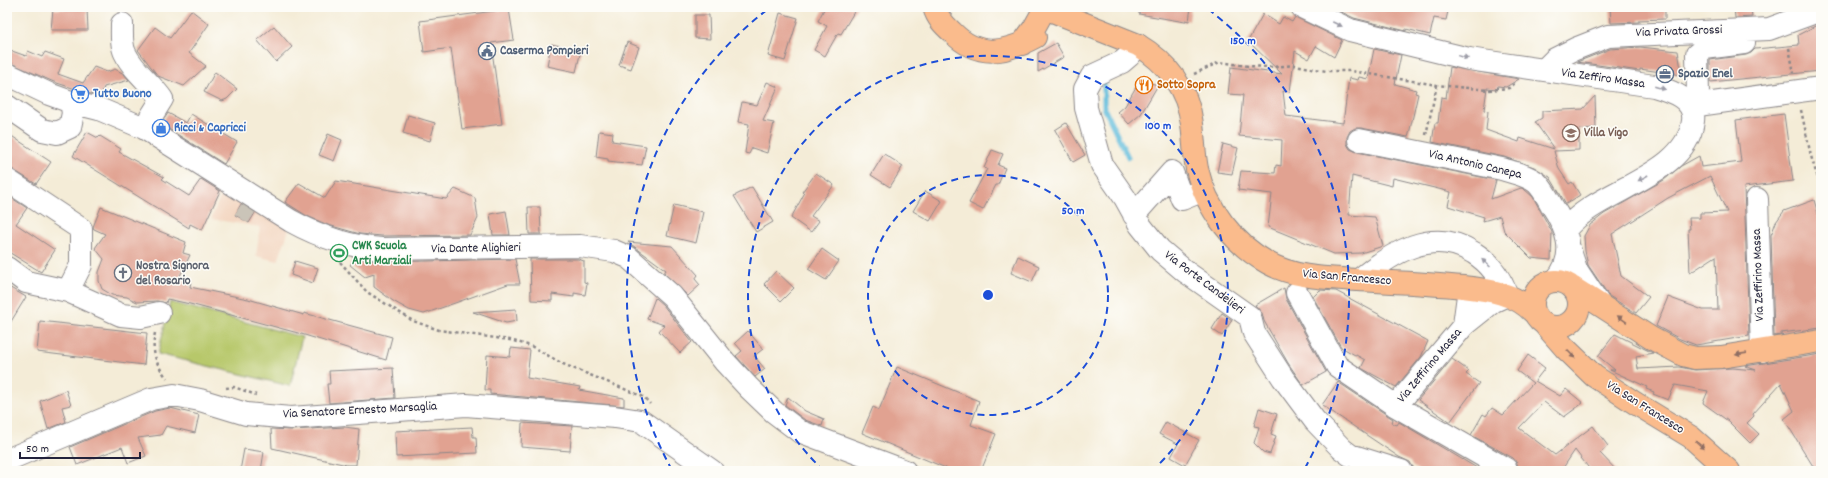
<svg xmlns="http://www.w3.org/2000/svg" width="1828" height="478" font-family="Dekko,sans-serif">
<rect width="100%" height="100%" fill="#fdfcf7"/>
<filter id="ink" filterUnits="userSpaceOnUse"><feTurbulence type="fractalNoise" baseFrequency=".025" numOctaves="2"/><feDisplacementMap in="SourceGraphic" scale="8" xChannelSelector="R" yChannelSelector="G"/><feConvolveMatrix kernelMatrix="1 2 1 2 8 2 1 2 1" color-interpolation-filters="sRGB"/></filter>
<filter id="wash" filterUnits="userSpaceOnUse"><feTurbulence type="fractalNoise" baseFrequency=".012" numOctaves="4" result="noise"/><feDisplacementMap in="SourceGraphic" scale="16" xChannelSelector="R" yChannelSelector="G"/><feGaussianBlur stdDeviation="0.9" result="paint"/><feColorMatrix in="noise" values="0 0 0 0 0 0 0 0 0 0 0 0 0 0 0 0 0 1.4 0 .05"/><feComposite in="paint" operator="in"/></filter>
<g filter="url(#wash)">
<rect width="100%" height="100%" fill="#f4ecd7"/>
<path fill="#f3d4be" d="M225 185 291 224 278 261 256 256 260 227 211 219Z"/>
<path fill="#b7c86b" stroke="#6c7553" d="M170 302 302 337 290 386 158 354Z"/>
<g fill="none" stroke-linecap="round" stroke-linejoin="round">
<path stroke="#5dbcdb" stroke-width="5" d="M1104 82V108L1128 157"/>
</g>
<g id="blocks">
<path fill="#e1a291" d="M825 7H857L841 34 838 33 825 56 814 50 827 26 818 21Z
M1139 7H1191L1189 21 1185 20V22L1139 14Z
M1331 7H1449L1446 20 1434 18 1430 35 1406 29V31L1354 18Z
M1610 7H1665V19L1639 20V22L1611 23Z
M1734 7H1751L1752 17 1735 18Z
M53 9H87L88 30H51Z
M509 9 514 40 491 43 502 124 462 129 451 48 424 52 420 21Z
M191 10 209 24 189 53 206 66 184 86 158 76 138 50 155 27 170 38Z
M780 13 798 18 785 61 768 56Z
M1263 14 1279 24 1283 17 1292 22 1295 17 1342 40 1334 57 1316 46 1309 59 1295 51 1290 92 1283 91 1286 116 1343 123 1349 78 1358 80 1359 77 1368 79 1374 49 1401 55 1395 84 1416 90 1415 93 1418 94 1409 134 1408 137 1361 128H1355L1350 131 1347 137V144L1350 149 1357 152 1496 180 1491 199 1521 188 1524 189 1533 197 1552 232 1551 260 1531 258 1504 231 1500 216 1483 221 1484 217 1448 206 1451 192 1393 178 1392 186 1352 176 1349 215 1375 217 1383 246 1361 253 1334 254 1268 227 1272 194 1238 190 1241 171 1275 173 1276 165 1281 166 1282 140 1239 136 1243 95 1228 94 1231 67 1282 74 1248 41Z
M695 15H709L710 39 695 38Z
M1821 23V71L1710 82V60L1746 55 1751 53 1755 49 1799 45 1798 35Z
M274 26 292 47 276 62 257 40Z
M627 42 639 47 631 69 619 65Z
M1056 43 1064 57 1038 72V53Z
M551 44 581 50 576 72 547 66Z
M1640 47 1678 51 1682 75 1640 69V71L1577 62 1610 49Z
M12 51 26 56 28 51 42 57 45 52 64 59 58 74 83 83 94 67 107 72 115 69 124 74 129 80 104 87 101 95 95 92 94 95 54 82 8 62Z
M1450 67 1519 79 1506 87 1498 86 1497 89 1487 88 1484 110 1488 111 1486 130 1519 142 1520 138 1554 149 1535 122 1542 118V111L1583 109 1595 96 1596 128 1579 129V150L1554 151 1559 169 1569 184 1572 182 1580 195 1566 204 1550 177 1534 167 1504 157 1432 142 1435 123H1438L1441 97 1446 98Z
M215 72 237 89 227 99 222 101 204 92Z
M1140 80 1158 85 1141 114 1129 124 1118 112 1125 106Z
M767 82 778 87 763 121 774 123 767 153 752 148 749 154 745 153 749 124 738 122 742 102 757 105Z
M168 113 186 123 191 114 237 142 224 164 161 124Z
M1784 114 1793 181 1744 187 1749 336 1696 345 1680 339 1656 326 1668 297 1703 310H1718L1716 256 1690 273 1688 229H1690L1689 218H1700V213L1727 212 1710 176 1668 198 1612 234 1621 276 1649 297 1636 313 1609 296 1588 265 1585 251 1584 236 1590 225 1604 214 1664 180 1681 166 1699 156 1701 167 1741 162 1736 120Z
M408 115 435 123 430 141 403 133Z
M1066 123 1085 155 1073 162 1055 130Z
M599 131 613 133 612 141 646 146 642 165 608 161V159L596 157Z
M87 132 98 138 100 136 121 149 119 152 164 177 162 179 189 196 201 179 220 191 202 230 190 224 189 228 73 156Z
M7 133 51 162 36 184 7 166Z
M328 134 342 140 334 161 319 155Z
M1223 144 1238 148 1232 174 1217 172Z
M992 150 1003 154 998 165 1005 168 998 185H996L983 210 969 203 987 169 984 168Z
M884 154 903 166 890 187 871 175Z
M816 173 834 185 811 216 819 221 811 232 791 218 804 194 802 192Z
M336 181 446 199 455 189 475 198 478 218 470 235 382 236 360 234 328 225 307 216 285 202 299 183 325 198Z
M752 187 773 222 756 232 734 196Z
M925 191 942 201 930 221 913 211Z
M7 195 27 208 16 224 55 250 41 272 7 251Z
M1814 200 1821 224V328L1781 333V335L1774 336 1771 235 1776 222 1784 211Z
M241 204 255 213 249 223 235 215Z
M674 205 703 212 696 243 667 236Z
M101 207 186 242 183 253 190 255 180 276 191 282 190 287 248 299 304 315V313L392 337 386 360 298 333 190 304 167 299 166 303 157 301 137 302 127 297 112 295 102 289 99 281V272L104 259 95 248 105 234 94 229 93 227Z
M528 207H540L541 234H529Z
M506 211 510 235H493L490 214Z
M628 242 672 246 698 275 695 279 700 285 688 296 664 273 666 270Z
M822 249 839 261 826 280 808 269Z
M1018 256 1039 266 1032 282 1011 273Z
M355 258 382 262 515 259 520 284H508L424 314 409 310 393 301 374 287V274L365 277 350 265Z
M530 259H578L584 261V282L587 283 585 295 574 293V297L552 294V301L531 300Z
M295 261 318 268 313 283 291 275Z
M776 271 794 288 781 301 764 284Z
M7 286 26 297 7 328Z
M1284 288 1286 299 1326 372 1303 385 1288 363 1264 321 1262 313 1255 305Z
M1320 290 1336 291 1428 341 1421 357 1396 387 1361 368 1365 360 1356 355 1357 354 1355 355 1341 347 1313 297Z
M655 298 663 305 692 342 680 353 659 331 664 325 647 319Z
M516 309 517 321 506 323 473 312Z
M1222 313 1232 320 1222 336 1212 329Z
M40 321 147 333 144 365 37 352Z
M748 331 763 349 754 356 765 369 755 377 736 356 742 351 735 343Z
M1615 334 1653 353 1636 356 1638 369 1679 367 1695 370 1732 368 1756 370 1745 366 1821 354V471H1816L1784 419 1794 411 1781 383 1753 414 1754 416 1747 423 1759 434 1750 443 1728 421 1703 403 1708 391 1675 385 1668 400 1653 394 1654 392 1646 389 1647 387 1610 370H1615L1598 356Z
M511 348 530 350 527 378 580 387 579 390 624 398V406L490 394V390H485L487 355 510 357Z
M1528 355 1545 368 1535 381 1560 396 1566 389 1583 403 1564 417 1544 402 1519 428 1555 455 1593 426 1608 446 1600 453 1617 471H1591L1575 450 1561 471H1518L1517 463 1513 458 1471 435 1483 414 1486 416 1492 408 1503 415 1533 383 1517 371Z
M1452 359 1469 371 1466 374 1479 383 1450 422 1418 400Z
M897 367 979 401 971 425 996 434 981 471H953L862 433 873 407 879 410Z
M393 368 395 398 329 403 327 384H330L329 371Z
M1338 382 1393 419 1392 423 1397 425 1399 422 1482 471H1419L1412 466 1410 462 1399 457 1322 405Z
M66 390 71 405 62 407 66 422 48 429 40 401Z
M788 397 805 411 824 419 822 426 805 420 785 405Z
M170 408 199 415 195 433 166 426 161 435 138 438 146 456 128 463 122 447 77 465 70 447 155 411Z
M1259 408 1277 414 1271 434 1276 436 1270 454 1263 452 1254 443 1259 427 1254 426Z
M1166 422 1199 440 1185 465 1171 457 1178 444 1159 434Z
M522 423 572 426 570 451 521 447Z
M345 427 359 429 356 465H347L272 448 271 429 292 430Z
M472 427 473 437H476L477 453 396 457 395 431Z
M244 449 264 452 261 471H240Z"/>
</g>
</g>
<g filter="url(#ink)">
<use href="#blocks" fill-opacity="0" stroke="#8b8789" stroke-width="1"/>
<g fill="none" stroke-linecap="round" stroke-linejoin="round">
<path stroke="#cac4b8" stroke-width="22" stroke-dasharray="22 11" stroke-linecap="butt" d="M241 205 254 214"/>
<defs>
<path id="minor" d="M1302 7 1350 30 1469 59 1654 86C1671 91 1696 99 1693 121 1686 177 1597 189 1566 229
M122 24C122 33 121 45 125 53 133 71 151 83 162 99L144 128
M1138 45 1129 56 1122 62 1092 76 1085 89 1086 108 1102 165 1125 198 1140 225 1160 250 1186 272 1250 317 1254 333 1283 378 1315 421 1342 449 1350 455 1401 471
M1544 70 1555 59 1575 49 1608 36 1769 29 1821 10
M7 74 49 94 71 102 99 109 144 128 291 221C320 237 349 247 382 249L580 246 614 251 628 257 672 296 724 361 749 388 774 412 799 431 905 471
M7 106 42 130 57 133 70 127 73 113 71 102
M1691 106 1698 94 1697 54 1705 48 1744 43
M1691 106 1821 88
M1359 140 1502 169C1514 173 1528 175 1537 183 1543 189 1547 197 1551 204 1567 228 1578 255 1556 280
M7 180 81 229V265L68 291 26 282 7 268
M1757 199 1762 351
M1134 215 1172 172 1182 199 1204 190
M1569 248 1576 269 1598 302
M1359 280C1391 253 1433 226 1474 253 1490 263 1500 277 1507 295L1494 301 1464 325 1469 288
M68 291 121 315 141 317 159 313
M1297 293 1337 366 1396 406 1464 325
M1396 406 1506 469
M7 460 151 399 174 395 200 400 246 414 291 418 466 405 615 417 641 421 712 471"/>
<path id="major" d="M934 7C937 18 944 25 952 32 978 59 1005 53 1035 37
M1022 44 1034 28 1045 8 1138 45C1167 62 1188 90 1192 124 1194 139 1194 154 1197 169 1206 209 1234 244 1268 263 1295 278 1327 278 1357 280 1392 282 1427 283 1463 287 1489 290 1515 293 1534 313
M1533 304a23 23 0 1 1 46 0a23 23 0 1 1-46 0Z
M1572 287 1651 338 1683 355 1695 358 1721 357 1821 341
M1545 325 1565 348 1594 376 1635 403 1691 437 1729 471"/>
</defs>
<use href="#minor" stroke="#8b8789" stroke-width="24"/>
<use href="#major" stroke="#8b8789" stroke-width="24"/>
<path stroke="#8b8789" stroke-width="2.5" stroke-dasharray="3 3" stroke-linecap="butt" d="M1789 48 1794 73
M1194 74 1220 62 1248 66 1271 67 1295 65 1326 71H1351L1437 85 1489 90 1509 88 1514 84
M1801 110 1811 156 1821 189
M1426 135 1437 85
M340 262 367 292 413 321 439 330 510 340 531 346 563 364 644 397 650 404
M155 333C151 351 156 365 167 378
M226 388 234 387 256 395"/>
<use href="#minor" stroke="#fff" stroke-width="22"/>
<use href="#major" stroke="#fabb8c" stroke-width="22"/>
</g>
<defs><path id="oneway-solid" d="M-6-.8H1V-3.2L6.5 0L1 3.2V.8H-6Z"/></defs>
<g fill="#9c9ca7">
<use href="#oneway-solid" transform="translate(1337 24) rotate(24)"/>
<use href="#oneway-solid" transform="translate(1463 57) rotate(14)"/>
<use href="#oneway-solid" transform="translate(1660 88) rotate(16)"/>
<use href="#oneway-solid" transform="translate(1643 178) rotate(150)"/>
<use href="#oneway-solid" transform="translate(1486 263) rotate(-138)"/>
</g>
<g fill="#8e6e64">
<use href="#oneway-solid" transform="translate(1622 319) rotate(-145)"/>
<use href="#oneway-solid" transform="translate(1571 354) rotate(46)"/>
<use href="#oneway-solid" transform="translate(1741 354) rotate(172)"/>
<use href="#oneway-solid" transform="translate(1700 445) rotate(42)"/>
</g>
</g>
<g fill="none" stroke="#1d4ed8" stroke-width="2" stroke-dasharray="7 5">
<circle cx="988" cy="295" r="120"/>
<path d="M824 471A240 240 0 1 1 1152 471"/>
<path d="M672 470A361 361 0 0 1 768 9M1208 9A361 361 0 0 1 1304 470"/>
</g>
<defs>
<symbol id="civic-ring" viewBox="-11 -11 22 22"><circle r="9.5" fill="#fdfcf7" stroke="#5c6f8a" stroke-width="1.5"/><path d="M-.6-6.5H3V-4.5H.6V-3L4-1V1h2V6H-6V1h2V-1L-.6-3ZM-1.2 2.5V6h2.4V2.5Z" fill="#5c6f8a"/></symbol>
<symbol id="office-ring" viewBox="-11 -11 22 22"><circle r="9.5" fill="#fdfcf7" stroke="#5c6f8a" stroke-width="1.5"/><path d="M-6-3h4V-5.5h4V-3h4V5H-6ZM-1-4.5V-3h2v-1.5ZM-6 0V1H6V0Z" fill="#5c6f8a"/></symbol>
<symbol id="restaurant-ring" viewBox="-11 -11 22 22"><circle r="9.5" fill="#fdfcf7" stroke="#e8710a" stroke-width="1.5"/><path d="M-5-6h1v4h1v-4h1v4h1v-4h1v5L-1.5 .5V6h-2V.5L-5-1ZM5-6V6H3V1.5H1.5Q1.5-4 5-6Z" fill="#e8710a"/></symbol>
<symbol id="supermarket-ring" viewBox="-11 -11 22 22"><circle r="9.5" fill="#fdfcf7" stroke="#3f7fe0" stroke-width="1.5"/><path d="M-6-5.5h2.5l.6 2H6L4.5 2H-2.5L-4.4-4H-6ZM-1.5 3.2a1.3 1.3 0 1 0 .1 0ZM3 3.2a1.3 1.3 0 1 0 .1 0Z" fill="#3f7fe0"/></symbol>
<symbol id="shop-ring" viewBox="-11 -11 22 22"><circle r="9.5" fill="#fdfcf7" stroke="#3f7fe0" stroke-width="1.5"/><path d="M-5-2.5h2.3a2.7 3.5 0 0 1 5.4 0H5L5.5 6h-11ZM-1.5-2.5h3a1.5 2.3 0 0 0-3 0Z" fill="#3f7fe0"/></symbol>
<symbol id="school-ring" viewBox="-11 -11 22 22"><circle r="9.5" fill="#fdfcf7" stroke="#8d6e63" stroke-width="1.5"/><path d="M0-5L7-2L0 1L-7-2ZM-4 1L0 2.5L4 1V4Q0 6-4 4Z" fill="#8d6e63"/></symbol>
<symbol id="stadium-ring" viewBox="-11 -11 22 22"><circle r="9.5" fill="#fdfcf7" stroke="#2e9e5b" stroke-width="1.5"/><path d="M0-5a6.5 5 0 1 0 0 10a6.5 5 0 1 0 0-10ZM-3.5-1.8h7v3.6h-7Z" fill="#2e9e5b"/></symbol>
<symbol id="church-ring" viewBox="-11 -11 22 22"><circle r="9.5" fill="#fdfcf7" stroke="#6b7280" stroke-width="1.5"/><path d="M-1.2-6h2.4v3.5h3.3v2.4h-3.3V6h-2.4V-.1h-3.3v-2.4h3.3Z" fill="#6b7280"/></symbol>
</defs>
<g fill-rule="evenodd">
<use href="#civic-ring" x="477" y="41" width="20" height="20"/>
<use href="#office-ring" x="1655" y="64" width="20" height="20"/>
<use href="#restaurant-ring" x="1134" y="75" width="20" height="20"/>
<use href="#supermarket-ring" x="70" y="84" width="20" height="20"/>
<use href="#shop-ring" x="151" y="118" width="20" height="20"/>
<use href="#school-ring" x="1561" y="123" width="20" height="20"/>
<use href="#stadium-ring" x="329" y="243" width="20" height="20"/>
<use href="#church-ring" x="113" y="263" width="20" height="20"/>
</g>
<g text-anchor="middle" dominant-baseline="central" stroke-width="3" stroke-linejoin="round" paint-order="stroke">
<g font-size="13" fill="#22223b" stroke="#fdfcf7">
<text transform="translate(1679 32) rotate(-2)">Via Privata Grossi</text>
<text transform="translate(1603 79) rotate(8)">Via Zeffiro Massa</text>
<text transform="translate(1475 165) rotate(13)">Via Antonio Canepa</text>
<text transform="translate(476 249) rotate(-1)">Via Dante Alighieri</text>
<text transform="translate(1759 275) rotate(-92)">Via Zeffirino Massa</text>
<text transform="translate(1347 278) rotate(5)">Via San Francesco</text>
<text transform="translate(1204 283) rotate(37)">Via Porte Candelieri</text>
<text transform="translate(1430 366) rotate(-50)">Via Zeffirino Massa</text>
<text transform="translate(1645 408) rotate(32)">Via San Francesco</text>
<text transform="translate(360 411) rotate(-3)">Via Senatore Ernesto Marsaglia</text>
</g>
<g font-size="13" font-weight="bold" fill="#4e5e75" stroke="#fdfcf7" text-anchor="start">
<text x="500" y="51">Caserma Pompieri</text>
<text x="1678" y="74">Spazio Enel</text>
</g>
<g font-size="13" font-weight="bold" fill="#c56008" stroke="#fdfcf7" text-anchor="start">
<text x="1157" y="85">Sotto Sopra</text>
</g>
<g font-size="13" font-weight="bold" fill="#366cbe" stroke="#fdfcf7" text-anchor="start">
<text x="93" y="94">Tutto Buono</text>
<text x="174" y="128">Ricci &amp; Capricci</text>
</g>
<g font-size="13" font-weight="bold" fill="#785e54" stroke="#fdfcf7" text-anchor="start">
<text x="1584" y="133">Villa Vigo</text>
</g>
<g font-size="13" font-weight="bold" fill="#27864d" stroke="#fdfcf7" text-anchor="start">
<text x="352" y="246">CWK Scuola<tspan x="352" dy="15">Arti Marziali</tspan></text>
</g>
<g font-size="13" font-weight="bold" fill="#5b616d" stroke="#fdfcf7" text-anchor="start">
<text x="136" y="266">Nostra Signora<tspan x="136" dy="15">del Rosario</tspan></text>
</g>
</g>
<circle cx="988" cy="295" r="6" fill="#1d4ed8" stroke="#fdfcf7" stroke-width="2"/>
<g font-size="12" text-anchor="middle" font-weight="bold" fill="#1d4ed8" stroke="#fdfcf7" stroke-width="3" stroke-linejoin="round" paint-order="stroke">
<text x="1243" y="44">150 m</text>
<text x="1158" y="129">100 m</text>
<text x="1073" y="214">50 m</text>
</g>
<rect width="1828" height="478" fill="none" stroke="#fdfcf7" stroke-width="24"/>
<path d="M20 452v6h120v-6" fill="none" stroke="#22223b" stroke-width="2"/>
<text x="26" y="452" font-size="12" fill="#22223b" stroke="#fdfcf7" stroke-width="3" paint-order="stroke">50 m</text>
</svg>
